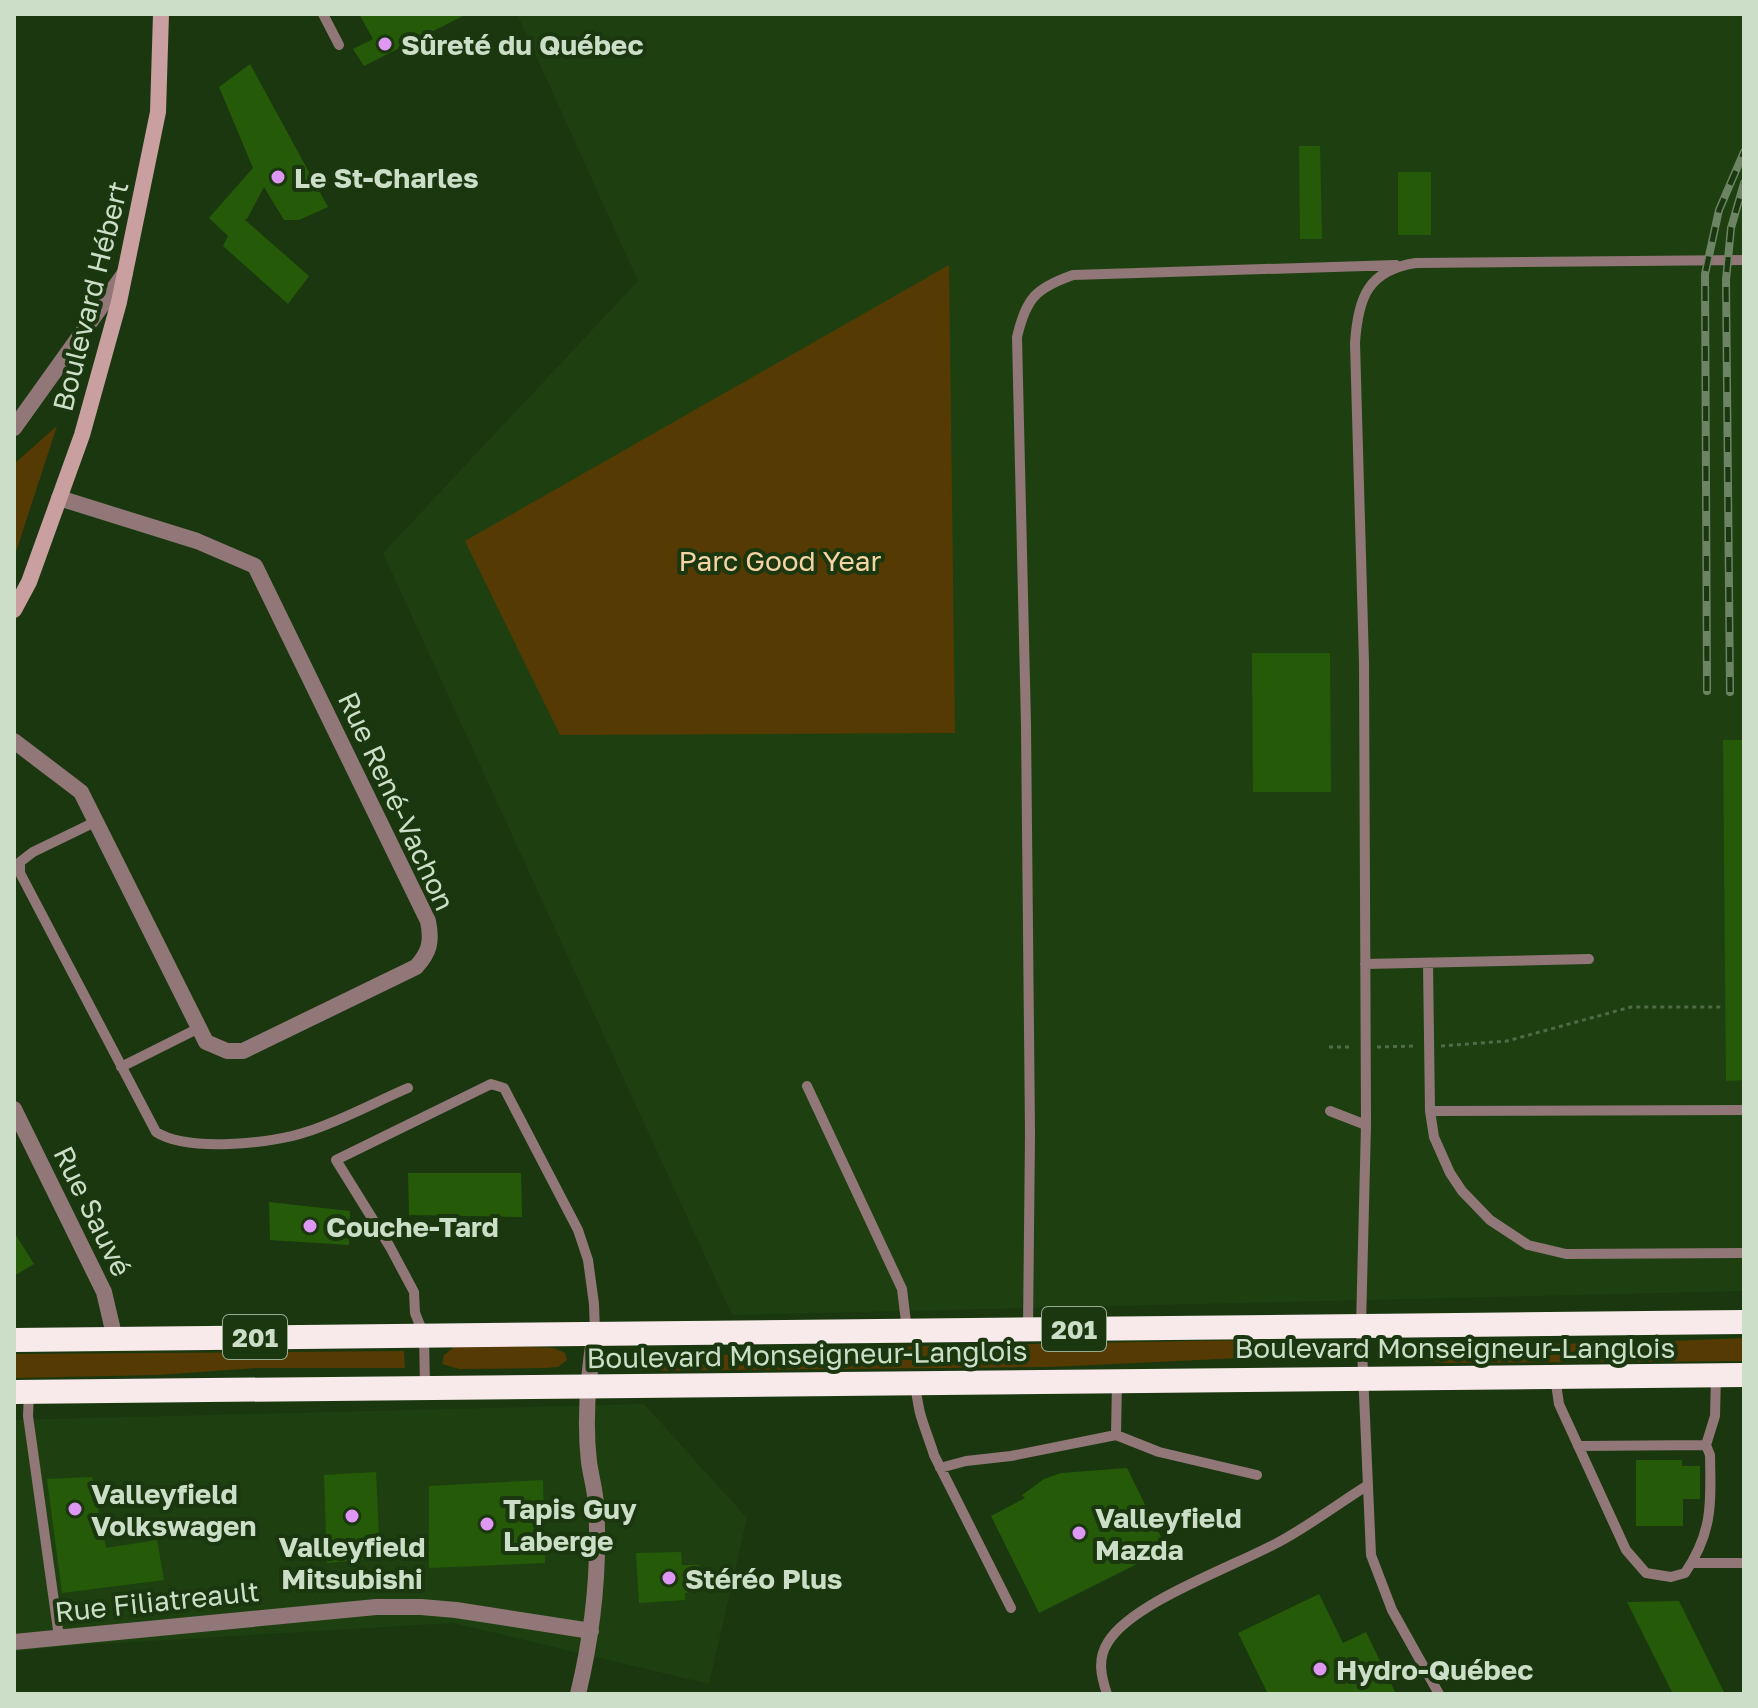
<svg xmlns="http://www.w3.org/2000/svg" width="1758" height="1708" font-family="'Golos Text',sans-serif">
<rect width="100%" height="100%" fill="#1a370f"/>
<path fill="#1e4011" d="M517 14H1744V1291L732 1315 383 553 638 281Z
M644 1404 747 1518 709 1684 453 1623 65 1646 14 1652V1420Z"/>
<path fill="#553a03" d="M949 265 955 733 560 735 465 541Z
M57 426 14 558V464Z
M1744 1338V1361L1444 1363 1384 1355 1390 1348 1411 1345 1622 1343Z
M1252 1340 1314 1349 1324 1354 1051 1367 626 1371 616 1365V1357L812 1353 867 1347Z
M508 1346 554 1348 565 1353 567 1360 558 1367 545 1368 459 1369 442 1364 444 1355 454 1347Z
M404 1351 405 1368H257L158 1375 14 1378V1354Z"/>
<path fill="#255b08" d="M359 14H467L364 66 353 49 373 39Z
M250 64 328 207 299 220H284L264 187 247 219H244L309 276 288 304 223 246 228 236 209 218 253 168 219 87Z
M1299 146H1320L1322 239H1300Z
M1398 172H1431V235H1398Z
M1252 653H1330L1331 792H1253Z
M1723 740H1744V1080L1726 1081Z
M408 1173H521L522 1217 409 1215Z
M269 1202 350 1211 349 1245 270 1240Z
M14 1232 34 1264 14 1276Z
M1636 1460H1682V1466H1700V1499H1683V1526H1636Z
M1127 1468 1167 1549 1039 1613 991 1516 1025 1498 1022 1495 1044 1479 1061 1473Z
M376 1472 380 1558 327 1563 324 1475Z
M92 1477 106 1548 157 1540 164 1580 62 1593 47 1479Z
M543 1480 545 1563 429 1568V1486Z
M681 1552 682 1565H699L703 1590 685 1593V1600L639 1603 636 1553Z
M1319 1594 1343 1643 1366 1632 1396 1694H1268L1238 1633Z
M1679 1601 1725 1694H1673L1627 1602Z"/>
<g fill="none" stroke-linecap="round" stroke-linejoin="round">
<path stroke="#516a47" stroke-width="3" stroke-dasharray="4 4" stroke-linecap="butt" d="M1441 1046 1507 1041 1631 1007H1724
M1329 1047H1353
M1377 1047 1417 1046"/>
<path stroke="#917777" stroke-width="10" d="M323 14 339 45
M95 822 33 852 20 862V873L156 1132C187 1152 271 1144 306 1132 341 1121 375 1102 408 1088
M1428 963 1430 1111 1434 1137 1450 1173 1462 1191 1490 1220 1528 1245 1566 1254 1744 1253
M1365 964 1589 959
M121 1067 197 1029
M807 1086 902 1289 907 1330
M1330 1111 1366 1125
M1430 1111 1744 1110
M1028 1329 1030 1133 1026 725 1017 337C1026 298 1036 288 1073 275L1396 265
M1555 1377 1559 1404 1626 1550 1646 1573 1671 1577 1685 1573C1713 1532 1711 1503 1710 1455L1706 1445 1715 1416 1716 1375
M916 1383C916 1411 926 1429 934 1455L1011 1608
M425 1387 424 1335 415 1313 414 1292 390 1247 336 1160 491 1084 504 1088 578 1230 588 1260 594 1304 595 1333
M29 1392 28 1416 59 1637
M1116 1435 1117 1381
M1578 1446 1706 1445
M940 1468 966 1461 1011 1456 1116 1435 1159 1452 1257 1475
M1692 1563H1744
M1107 1694C1101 1676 1097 1659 1108 1642 1134 1600 1242 1564 1286 1538 1314 1522 1341 1502 1368 1485
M1439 1694 1392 1610 1371 1555 1361 1326 1366 1125 1364 663 1355 343C1358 299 1367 270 1416 263L1744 260"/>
<path stroke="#917777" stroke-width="16" d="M14 428 125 273
M14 741 81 792 206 1042 227 1051H243L416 967C430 952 432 941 428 921L255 566 197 541 59 498
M14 1109 104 1292 115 1339
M14 1642 376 1607H421L456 1610 591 1631
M578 1694C593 1632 600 1568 596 1504 595 1490 591 1476 589 1462 584 1419 588 1376 595 1333"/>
<path stroke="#c99f9f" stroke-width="16" d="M14 610 29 582 82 435 119 302 158 112 161 14"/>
<path stroke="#f8eaea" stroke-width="24" d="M14 1340 1744 1322
M14 1392 1744 1375"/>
<defs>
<path id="rail" d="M1707 691 1705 274 1719 210 1744 152
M1730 692 1726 280 1731 228 1744 183"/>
</defs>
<use href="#rail" stroke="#6c8464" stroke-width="8"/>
<use href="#rail" stroke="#1a370f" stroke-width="5" stroke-dasharray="15" stroke-linecap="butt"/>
</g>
<g fill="#de98f3" stroke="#1a370f" stroke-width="3">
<circle cx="385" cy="44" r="8"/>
<circle cx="278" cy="177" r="8"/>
<circle cx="310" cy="1226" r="8"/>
<circle cx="75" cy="1509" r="8"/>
<circle cx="352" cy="1516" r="8"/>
<circle cx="487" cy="1524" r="8"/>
<circle cx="1079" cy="1533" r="8"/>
<circle cx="669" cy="1578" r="8"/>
<circle cx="1320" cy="1669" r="8"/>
</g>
<g text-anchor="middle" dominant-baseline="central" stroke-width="8" stroke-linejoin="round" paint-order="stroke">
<g fill="#1a370f" stroke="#97ac90" stroke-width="2">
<rect x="1042" y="1307" width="64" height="44" rx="6"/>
<rect x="223" y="1315" width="64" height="44" rx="6"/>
</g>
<g font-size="26" font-weight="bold" fill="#ccdec7">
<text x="1074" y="1329">201</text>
<text x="255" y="1337">201</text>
</g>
<g font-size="28" font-weight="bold" fill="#ccdec7" stroke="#1a370f" text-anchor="start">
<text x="401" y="44">Sûreté du Québec</text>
<text x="294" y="177">Le St-Charles</text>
<text x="326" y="1226">Couche-Tard</text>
<text x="91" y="1493">Valleyfield<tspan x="91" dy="32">Volkswagen</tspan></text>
<text x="503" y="1508">Tapis Guy<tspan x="503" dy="32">Laberge</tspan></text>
<text x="1095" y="1517">Valleyfield<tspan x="1095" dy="32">Mazda</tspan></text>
<text x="352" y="1546" text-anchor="middle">Valleyfield<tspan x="352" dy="32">Mitsubishi</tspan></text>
<text x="685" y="1578">Stéréo Plus</text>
<text x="1336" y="1669">Hydro-Québec</text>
</g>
<g font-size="28" fill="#ccdec7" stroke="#1a370f">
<text transform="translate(90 296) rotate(-76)">Boulevard Hébert</text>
<text transform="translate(397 801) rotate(65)">Rue René-Vachon</text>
<text transform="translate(93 1211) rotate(64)">Rue Sauvé</text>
<text x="1455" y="1347">Boulevard Monseigneur-Langlois</text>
<text transform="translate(807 1354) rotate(-1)">Boulevard Monseigneur-Langlois</text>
<text transform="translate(157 1601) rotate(-6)">Rue Filiatreault</text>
</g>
<g font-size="28" fill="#f5d4a3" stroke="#1a370f">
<text x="780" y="560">Parc Good Year</text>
</g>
</g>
<rect width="1758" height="1708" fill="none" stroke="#ccdec7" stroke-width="32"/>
</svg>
